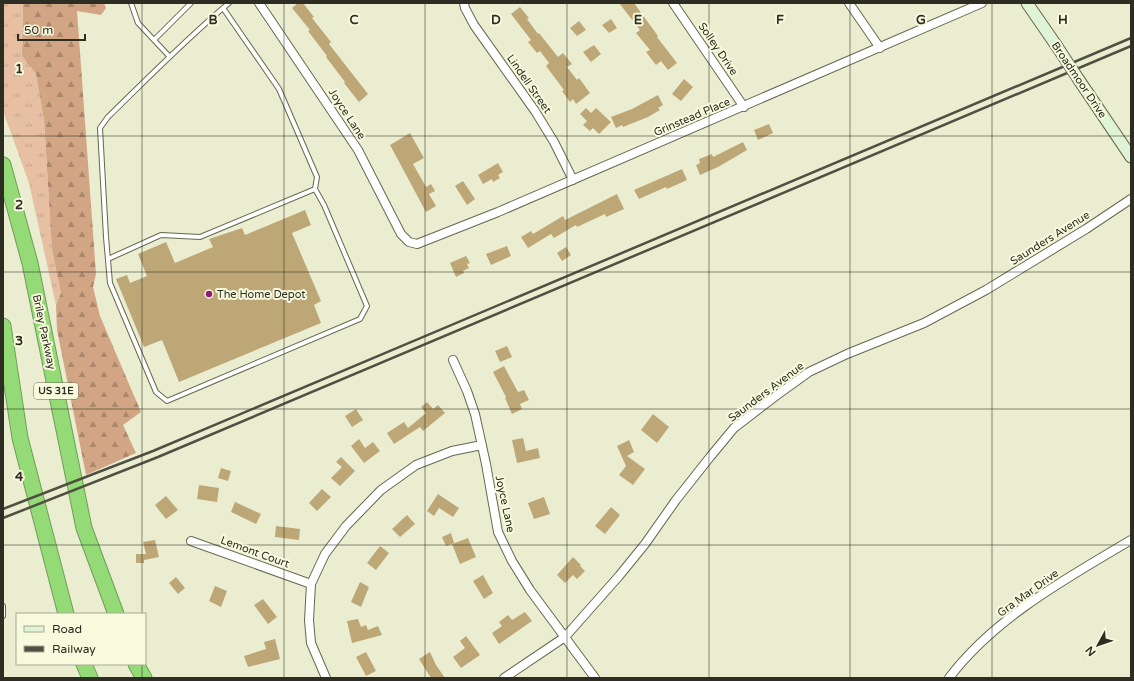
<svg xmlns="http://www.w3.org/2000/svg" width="1134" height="681" font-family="'Varela Round',sans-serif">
<defs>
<pattern id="grass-tufts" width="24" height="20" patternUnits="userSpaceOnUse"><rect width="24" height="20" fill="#e7bfa2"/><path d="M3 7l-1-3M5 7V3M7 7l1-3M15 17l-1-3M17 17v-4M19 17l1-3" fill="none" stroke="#c6a48b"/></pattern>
<pattern id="forest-firs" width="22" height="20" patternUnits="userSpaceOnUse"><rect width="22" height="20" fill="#d2a684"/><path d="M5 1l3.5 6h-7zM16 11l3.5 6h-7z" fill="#ab886c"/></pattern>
</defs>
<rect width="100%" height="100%" fill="#ebedd1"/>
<path fill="url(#grass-tufts)" d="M3 3H23L22 56 36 74 44 120 52 250 61 293 56 305 29 183 3 111Z"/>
<path fill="url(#forest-firs)" d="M23 3H104L106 8 101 15 77 11 96 274 93 287 100 316 141 412 123 425 136 453 86 475 57 330 56 305 61 293 52 250 44 120 36 74 22 56Z"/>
<path fill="#bea777" d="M298 3H303L314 17 312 18 331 42 329 44 368 94 359 102 344 83 345 82 326 57 327 56 308 31 310 30 292 8Z
M619 3H634L658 36 657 37 677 63 668 70 661 61 656 65 646 52 650 50 636 33 640 30Z
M520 7 529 18 527 19 538 34 539 33 558 57 563 53 572 64 567 67 577 80 579 78 590 93 576 104 573 99 570 102 562 91 564 90 546 66 549 63 540 51 537 53 528 42 531 40 511 14Z
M611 19 617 28 609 33 602 25Z
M579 21 586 30 577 36 570 28Z
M594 45 601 54 591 62 583 52Z
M684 79 693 87 681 101 672 94Z
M658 95 663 105 658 108 660 110 648 117 623 127 622 125 616 128 611 117 632 109Z
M586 108 591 113 596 108 611 122 599 134 593 128 590 131 583 125 587 121 580 114Z
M769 124 773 133 758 140 754 130Z
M410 133 424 158 413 164 426 187 431 184 435 191 429 194 436 206 426 212 390 145Z
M743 142 747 150 718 167 700 175 696 165 700 163 699 159 712 154 713 157Z
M498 163 503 172 498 175 500 178 493 182 492 179 483 184 478 175Z
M682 169 687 180 667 189 666 187 639 199 634 190Z
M463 181 475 199 467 205 455 186Z
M617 194 624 209 606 217 605 214 577 227 576 225 554 238 551 234 528 248 521 237 531 231 533 234 563 216 565 220Z
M305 210 311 225 292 233 321 301 314 305 321 323 179 382 162 340 144 347 116 279 127 275 130 283 147 276 138 254 166 242 175 263 213 247 209 239 242 228 245 235Z
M507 246 511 256 491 265 486 254Z
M566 247 571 255 562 261 557 253Z
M466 256 470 263 467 264 469 268 463 271 464 273 456 277 450 263Z
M507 346 512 357 500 362 495 351Z
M504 366 518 392 524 390 529 400 520 404 522 409 512 414 505 398 506 397 493 372Z
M427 402 433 409 438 405 445 413 423 431 420 427 394 444 387 433 404 422 408 428 426 413 421 407Z
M356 409 363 420 352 427 345 416Z
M653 414 669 427 657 443 641 430Z
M523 438 526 451 538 448 540 458 517 463 512 440Z
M359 439 365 448 373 442 380 451 364 463 351 446Z
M629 440 634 452 627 456 645 469 633 485 619 475 626 466 617 446Z
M341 457 355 471 340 486 331 478 342 467 336 462Z
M221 468 231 471 228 481 218 478Z
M199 485 219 488 217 502 197 499Z
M322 489 331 497 317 511 309 503Z
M438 494 459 508 453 517 439 508 434 516 427 511Z
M166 496 178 510 166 519 155 505Z
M544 497 550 514 534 519 528 503Z
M235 502 261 514 256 524 231 512Z
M611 507 620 515 605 534 595 526Z
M407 515 415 524 400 537 392 529Z
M276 526 300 529 299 540 275 537Z
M451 533 454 543 446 546 442 537Z
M468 538 476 557 460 564 452 544Z
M155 540 159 557 144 560V563H136V554H146L143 542Z
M380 546 389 553 376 570 367 563Z
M573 557 581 565 580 566 585 571 577 579 573 575 565 583 557 575Z
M483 575 493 593 484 599 473 581Z
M176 577 185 588 178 594 169 583Z
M360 582 369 587 361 607 351 602Z
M215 586 227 591 221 607 209 601Z
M263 599 277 617 268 624 254 605Z
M525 612 532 621 499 644 492 633 502 626 499 622 508 615 512 620Z
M358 619 361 627 366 625 368 630 378 626 382 635 352 643 347 621Z
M466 636 480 655 461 668 453 657 465 648 460 641Z
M275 639 280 659 248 667 244 656 266 649 264 642Z
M366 652 376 671 366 676 356 657Z
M430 652 436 665 445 678H431L419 659Z"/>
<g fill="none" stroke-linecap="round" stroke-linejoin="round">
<defs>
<path id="service" d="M131 3 138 23 169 56
M223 8 279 89 317 177 315 189 324 205 367 306 360 319 167 401 156 392 110 283 106 237 100 128 108 117C148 78 186 39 229 3
M154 40 191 3
M108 259 161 235 200 237 315 189
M3 606V616"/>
<path id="minor" d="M259 3 358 150 401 234 409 242 417 244 498 212 982 3
M464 3 465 8 474 25 535 111 554 142 573 180
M673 3 744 107
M849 3 880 48
M453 360 467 391 475 414 486 464 498 532 512 561 530 590 595 678
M191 541 311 584
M326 678 311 643 309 620 311 584 325 554 346 526 381 490 416 465 452 451 482 445
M504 678 565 637 619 576 645 544 676 500 710 457 734 428 777 395 809 372 847 354 924 323 986 290 1086 229 1131 199
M949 678C994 618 1067 578 1131 540"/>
<path id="secondary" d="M1027 3 1056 45
M1079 80 1131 157"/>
<path id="motorway" d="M3 165 30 263 84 528 116 614
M3 326 20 438 66 614
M84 664 90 678
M136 664 144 678"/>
</defs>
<use href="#service" stroke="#66684f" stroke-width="6"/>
<use href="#minor" stroke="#66684f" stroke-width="10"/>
<use href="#secondary" stroke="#66684f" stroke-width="13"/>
<use href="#motorway" stroke="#709d5a" stroke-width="17"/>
<use href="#service" stroke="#fff" stroke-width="4"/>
<use href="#minor" stroke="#fff" stroke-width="8"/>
<use href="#secondary" stroke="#dff4d6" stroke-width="11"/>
<use href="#motorway" stroke="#94da77" stroke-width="15"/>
<path stroke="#4f5042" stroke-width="2.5" d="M3 509 153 451 1131 38
M3 518 158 457 1131 46"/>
<defs>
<path id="secondary-bridge" d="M1056 45 1079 80"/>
</defs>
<use href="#secondary-bridge" stroke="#66684f" stroke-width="13" stroke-linecap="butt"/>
<use href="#secondary-bridge" stroke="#dff4d6" stroke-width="11"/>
</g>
<path fill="none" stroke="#2d2d23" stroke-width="1" stroke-opacity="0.55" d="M142 3V614M284 3V678M425 3V678M567 3V678M709 3V678M850 3V678M992 3V678M3 136H1131M3 272H1131M3 409H1131M3 545H1131M142 664V678"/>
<circle fill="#911875" stroke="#f8fade" stroke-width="1.5" cx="209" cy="294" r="4"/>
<g text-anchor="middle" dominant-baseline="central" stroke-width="4" stroke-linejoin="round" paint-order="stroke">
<rect fill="#f8fade" stroke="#6a6a5b" stroke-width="1" x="34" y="383" width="44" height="16" rx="3"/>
<g font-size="10" font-weight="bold" fill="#2d2d23">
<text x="56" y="391">US 31E</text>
</g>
<g font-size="11" fill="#2d2d23" stroke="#f8fade">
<text transform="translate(718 49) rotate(56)">Solley Drive</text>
<text transform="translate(1079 80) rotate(56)">Broadmoor Drive</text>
<text transform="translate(529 84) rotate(55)">Lindell Street</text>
<text transform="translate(347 114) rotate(57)">Joyce Lane</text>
<text transform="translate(692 117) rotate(-23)">Grinstead Place</text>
<text transform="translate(1050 238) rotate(-32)">Saunders Avenue</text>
<text transform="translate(44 332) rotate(78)">Briley Parkway</text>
<text transform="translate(766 392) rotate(-37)">Saunders Avenue</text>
<text transform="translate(505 504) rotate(78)">Joyce Lane</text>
<text transform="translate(255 552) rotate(20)">Lemont Court</text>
<text transform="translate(1028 593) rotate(-36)">Gra Mar Drive</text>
</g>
<g font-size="11" fill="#2d2d23" stroke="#f8fade" text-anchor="start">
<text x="217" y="294">The Home Depot</text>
</g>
</g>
<g font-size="13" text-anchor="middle" font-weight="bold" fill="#2d2d23" stroke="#f8fade" stroke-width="4" stroke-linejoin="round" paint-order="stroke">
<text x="213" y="24">B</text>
<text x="354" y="24">C</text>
<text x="496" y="24">D</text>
<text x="638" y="24">E</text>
<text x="780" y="24">F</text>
<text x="921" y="24">G</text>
<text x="1063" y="24">H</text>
<text x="19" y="73">1</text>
<text x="19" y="209">2</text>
<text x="19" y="345">3</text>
<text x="19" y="481">4</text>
</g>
<rect width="1134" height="681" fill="none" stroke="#2d2d23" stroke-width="8"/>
<rect x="16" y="613" width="130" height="52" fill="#f8fade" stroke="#a7a893"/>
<rect x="24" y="626" width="20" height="6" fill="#dff4d6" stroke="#a7a893"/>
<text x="52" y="633" font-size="12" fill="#2d2d23">Road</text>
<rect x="24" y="646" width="20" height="6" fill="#4f5042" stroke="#a7a893"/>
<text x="52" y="653" font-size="12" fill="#2d2d23">Railway</text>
<g transform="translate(1098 645) rotate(230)" stroke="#f8fade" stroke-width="3" paint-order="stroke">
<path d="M0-3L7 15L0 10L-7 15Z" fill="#2d2d23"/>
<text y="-6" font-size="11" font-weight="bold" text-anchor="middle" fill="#2d2d23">N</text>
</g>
<path d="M18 34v6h67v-6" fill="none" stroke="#2d2d23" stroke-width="2"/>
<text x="24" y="34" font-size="12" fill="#2d2d23" stroke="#f8fade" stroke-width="3" paint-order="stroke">50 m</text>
</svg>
